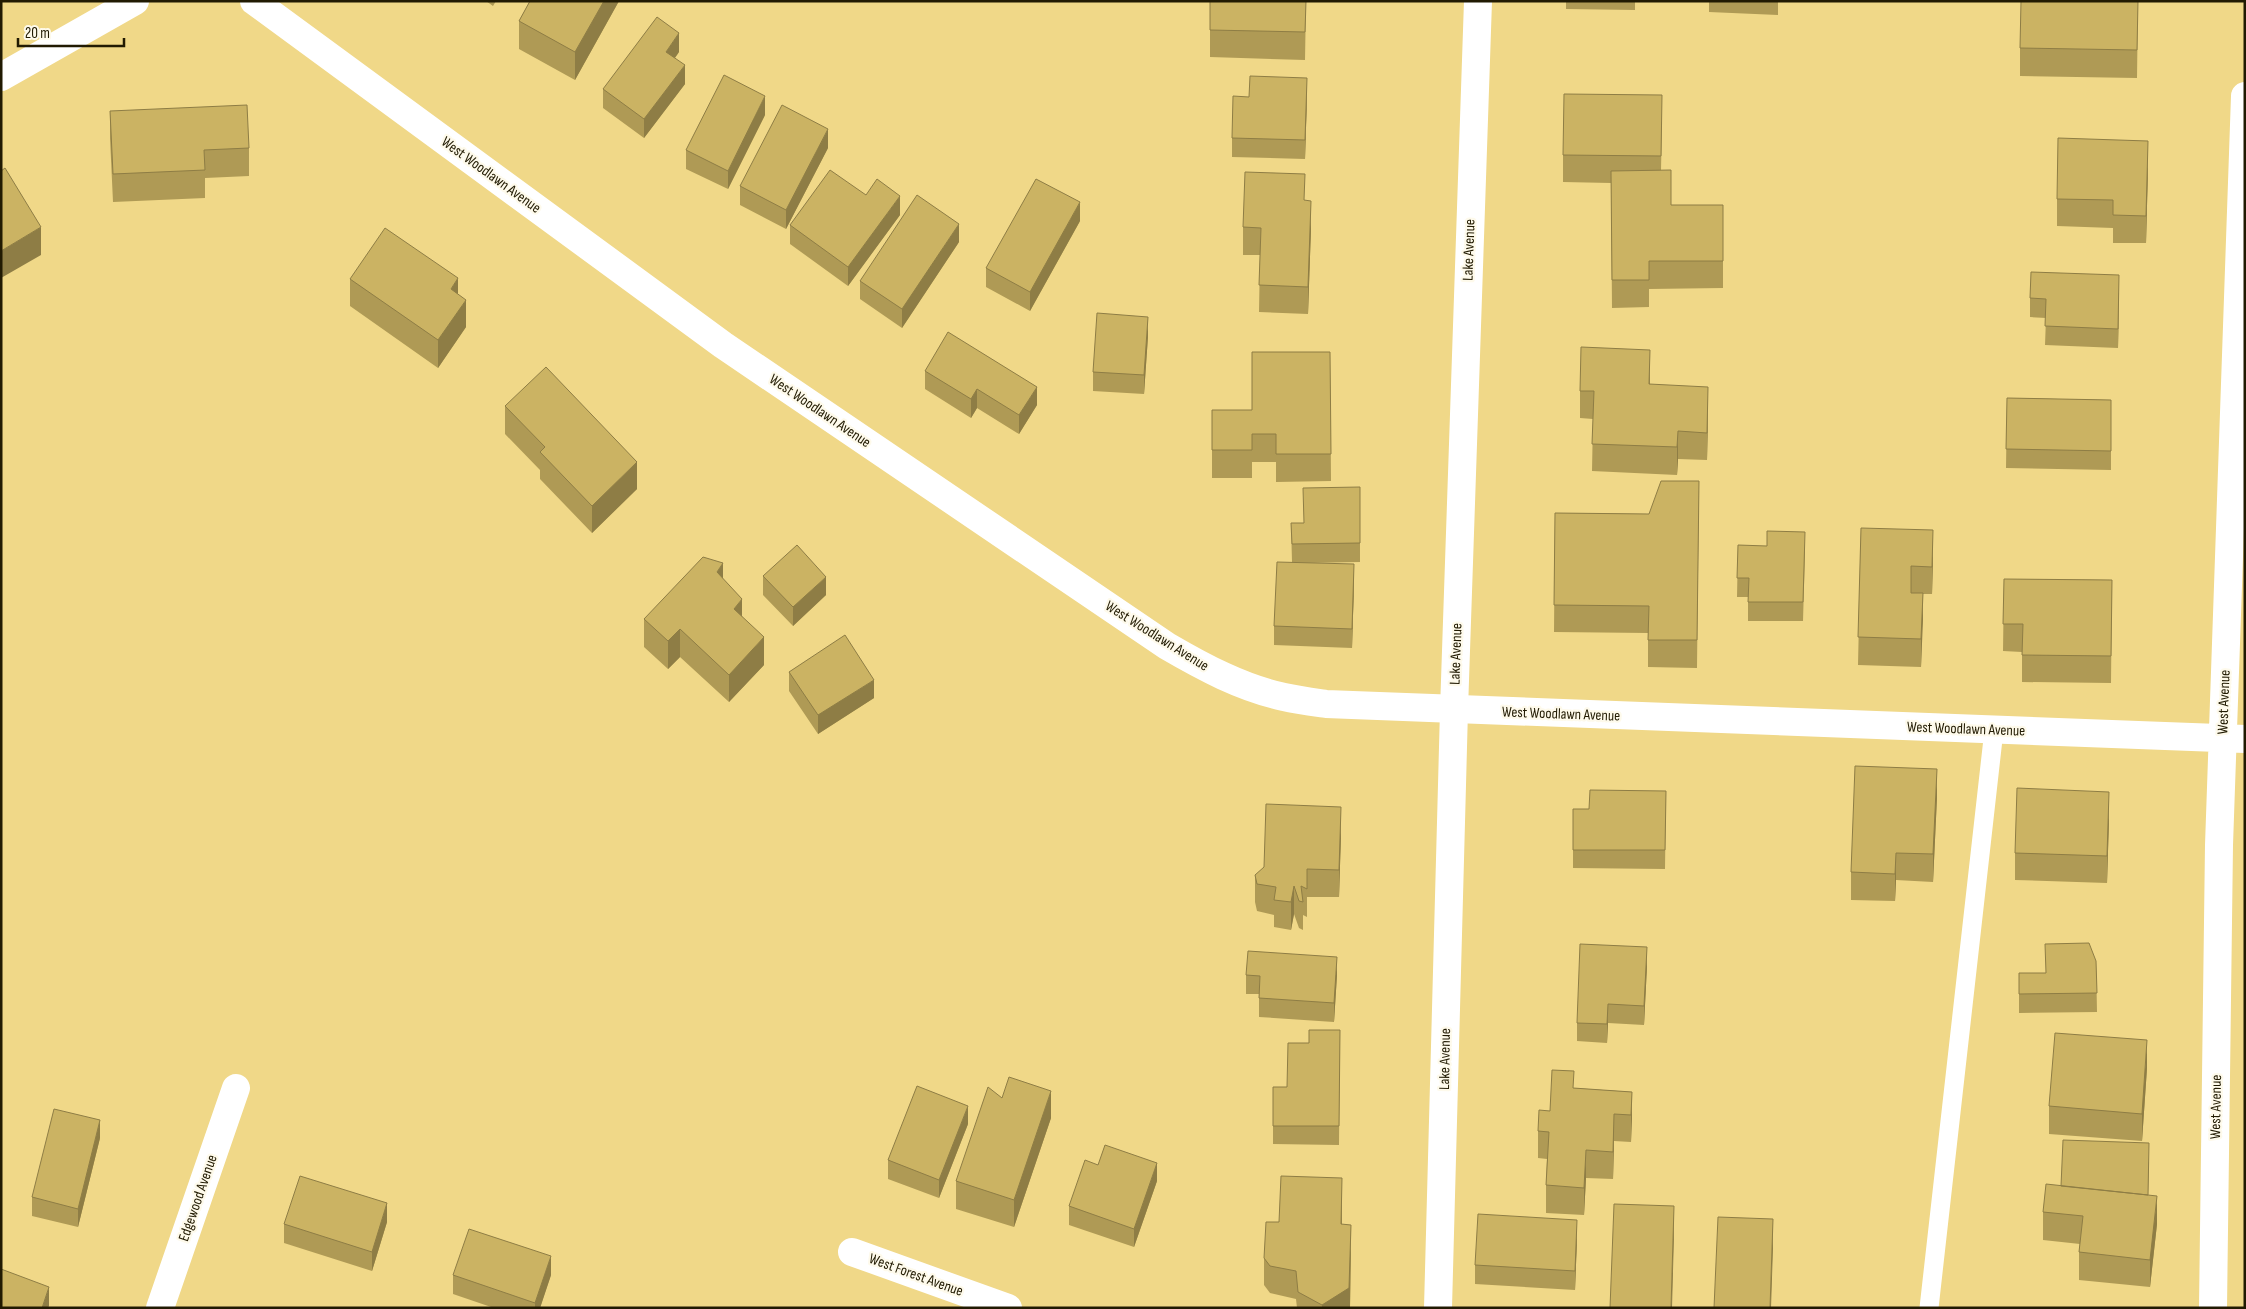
<svg xmlns="http://www.w3.org/2000/svg" width="2246" height="1309" font-family="'Sofia Sans Condensed',sans-serif">
<rect width="100%" height="100%" fill="#f0d888"/>
<g fill="none" stroke-linecap="round" stroke-linejoin="round">
<path stroke="#fff" stroke-width="19" d="M1929 1308 1994 730"/>
<path stroke="#fff" stroke-width="28" d="M1 77 135 1
M852 1252 1008 1308
M160 1308 236 1088
M1438 1308 1454 710 1478 1"/>
<path stroke="#fff" stroke-width="28" d="M254 1 723 345 1167 646C1203 667 1242 688 1284 697 1297 700 1312 702 1326 704L2245 739
M2213 1308 2219 845 2245 96"/>
</g>
<path fill="#af9a55" d="M486 1H496L493 6Z
M530 1H619L575 80 519 49V21Z
M1306 1 1305 60 1210 57V30Z
M1566 1H1635V10L1566 9Z
M1709 1H1778V15L1709 12Z
M2138 1 2137 78 2020 76V48Z
M679 52 675 58 685 84 644 138 603 108V89Z
M1307 96 1305 159 1232 157V138L1249 97Z
M110 111 249 148V176L205 178V198L113 202 110 138Z
M765 115 728 189 686 169V150Z
M1662 122 1661 170 1671 205H1723V288L1649 289V307L1612 308 1611 183 1563 182V155Z
M828 148 786 229 740 205V186Z
M2148 168 2146 243H2113V228L2057 226V199Z
M1305 200 1311 228 1308 314 1259 312 1260 255H1243V227Z
M900 215 848 286 790 244V225Z
M1080 221 1030 311 986 287V268Z
M959 242 902 328 860 299V281Z
M350 279 458 294 466 327 438 368 350 306Z
M2119 293 2118 348 2045 345 2046 318 2030 317V298Z
M1148 336 1144 394 1093 391V372Z
M1330 352 1331 481 1276 482V462H1252V478H1212V410H1252Z
M925 371 1037 405 1019 434 977 408 971 418 925 389Z
M1650 384 1708 414 1707 460 1678 459 1677 475 1592 471 1593 419 1580 418V391Z
M2007 398 2111 400V470L2006 468Z
M505 406 637 489 592 533 540 479V470L505 434Z
M1699 481 1697 668 1648 667V633L1554 632 1555 513 1649 514Z
M1360 487V562L1306 563 1354 583 1352 648 1274 645V626L1292 562 1291 523H1304Z
M1861 528 1933 557 1932 594H1923L1921 667 1858 665Z
M1738 545 1805 551 1803 621H1748V597H1737Z
M763 576 826 595 793 626 763 595Z
M723 579 742 616 764 665 729 702 680 657 668 669 644 647V619Z
M2004 579 2112 580 2111 683 2022 682V652L2003 651Z
M789 672 874 698 818 734 789 691Z
M1666 791 1665 869 1573 868V809H1589Z
M1937 797 1933 882 1896 880 1895 901 1851 900V872Z
M2109 819 2107 883 2015 880V853Z
M1341 834 1339 897H1307V917L1303 915V930L1299 928 1294 914 1291 930 1274 927V915L1257 911 1255 902V875Z
M2096 961 2097 1012 2019 1013V973H2046Z
M1647 966 1644 1025 1608 1023 1607 1043 1577 1041V1023Z
M1246 975H1337L1334 1022 1259 1017V994H1246Z
M1340 1030 1339 1145 1273 1144V1087H1287L1309 1043Z
M2147 1068 2142 1141 2049 1134V1106Z
M1574 1088 1632 1092 1631 1142 1614 1141 1613 1179 1586 1178 1584 1215 1546 1213V1185L1547 1159 1538 1158V1131L1550 1111Z
M1002 1098 1051 1118 1014 1227 956 1209V1181Z
M968 1124 939 1198 888 1179V1160Z
M100 1138 78 1227 32 1216V1197Z
M2149 1162 2148 1195 2157 1224 2150 1287 2079 1280V1252L2080 1244 2043 1240V1212L2061 1186Z
M1157 1181 1134 1247 1069 1225V1206Z
M1342 1205V1224L1351 1252 1350 1308H1297L1296 1299 1270 1293 1264 1285V1258L1279 1222Z
M387 1222 372 1271 284 1243V1224Z
M1577 1239 1575 1290 1475 1284V1265Z
M453 1275H551L540 1308H494L453 1294Z"/>
<path fill="#8e7d45" d="M604 1H619L575 80V52Z
M679 33V52L666 70V52Z
M685 65V84L644 138V119Z
M1307 78V96L1305 159V140Z
M765 96V115L728 189V171Z
M828 129V148L786 229V210Z
M2148 141V168L2146 243V216Z
M900 196V215L848 286V267Z
M1311 201V228L1308 314V287Z
M1080 202V221L1030 311V292Z
M959 224V242L902 328V309Z
M41 227V255L1 278V251Z
M2119 275V293L2118 348V329Z
M458 278V306L451 289Z
M466 300V327L438 368V340Z
M1148 317V336L1144 394V375Z
M1650 350V378L1649 412V384Z
M1037 387V405L1019 434V415Z
M1708 387V414L1707 460V433Z
M977 389V408L971 418V399Z
M1678 431V459L1677 475V447Z
M637 462V489L592 533V506Z
M1933 530V557L1932 594V567Z
M723 563V590L717 572Z
M1354 564V583L1352 648V629Z
M826 577V595L793 626V607Z
M1923 593V620L1921 667V639Z
M742 599V627L734 609Z
M680 629V657L668 669V641Z
M764 637V665L729 702V675Z
M874 680V698L818 734V715Z
M1937 769V797L1933 882V854Z
M2109 792V819L2107 883V856Z
M1341 807V834L1339 897V870Z
M1896 853V880L1895 901V874Z
M1294 886V914L1291 930V902Z
M1647 947V966L1644 1025V1006Z
M1337 957V975L1334 1022V1003Z
M1608 1004V1023L1607 1043V1024Z
M2147 1040V1068L2142 1141V1114Z
M1051 1091V1118L1014 1227V1200Z
M1632 1092V1119L1631 1142V1115Z
M968 1106V1124L939 1198V1180Z
M1614 1114V1141L1613 1179V1152Z
M100 1120V1138L78 1227V1209Z
M1586 1150V1178L1584 1215V1188Z
M1157 1163V1181L1134 1247V1229Z
M1342 1178V1205L1341 1251V1224Z
M2157 1196V1224L2150 1287V1260Z
M387 1203V1222L372 1271V1252Z
M1674 1206V1234L1672 1308H1671Z
M1773 1219V1247L1771 1308H1770Z
M1577 1220V1239L1575 1290V1271Z
M1351 1225 1350 1308H1322V1305Z
M551 1256V1275L540 1308H535V1303Z
M49 1287V1306L48 1308H42Z"/>
<path fill="#cbb363" stroke="#8e7d45" d="M530 1H604L575 52 519 21Z
M1210 1H1306L1305 32 1210 30Z
M2021 1H2138L2137 50 2020 48Z
M657 17 679 33 666 52 685 65 644 119 603 89Z
M724 75 765 96 728 171 686 150Z
M1250 76 1307 78 1305 140 1232 138 1233 96 1249 97Z
M1564 94 1662 95 1661 156 1563 155Z
M247 105 249 148 204 150 205 170 113 174 110 111Z
M782 105 828 129 786 210 740 186Z
M2058 138 2148 141 2146 216 2113 215V200L2057 199Z
M5 168 41 227 1 251V171Z
M830 170 866 195 877 179 900 196 848 267 790 225Z
M1671 170V205H1723V261H1649V280H1612L1611 171Z
M1245 172 1305 174 1304 200 1311 201 1308 287 1259 285 1261 228 1243 227Z
M1036 179 1080 202 1030 292 986 268Z
M917 195 959 224 902 309 860 281Z
M385 228 458 278 451 289 466 300 438 340 350 279Z
M2031 272 2119 275 2118 329 2045 326 2046 299 2030 298Z
M1097 313 1148 317 1144 375 1093 372Z
M948 332 1037 387 1019 415 977 389 971 399 925 371Z
M1581 347 1650 350 1649 384 1708 387 1707 433 1678 431 1677 447 1592 444 1594 391H1580Z
M1252 352H1330L1331 454H1276V434H1252V450H1212V410H1252Z
M546 367 637 462 592 506 540 452 545 447 505 406Z
M2007 398 2111 400V451L2006 449Z
M1661 481H1699L1697 640H1648L1649 606 1554 605 1555 513 1649 514Z
M1360 487V543L1292 544 1291 523H1304L1303 488Z
M1861 528 1933 530 1932 567 1911 566V593H1923L1921 639 1858 637Z
M1767 531 1805 532 1803 602H1748L1749 578H1737L1738 545 1767 546Z
M797 545 826 577 793 607 763 576Z
M703 557 723 563 717 572 742 599 734 609 764 637 729 675 680 629 668 641 644 619Z
M1277 562 1354 564 1352 629 1274 626Z
M2004 579 2112 580 2111 656 2022 655 2023 624H2003Z
M845 635 874 680 818 715 789 672Z
M1855 766 1937 769 1933 854 1896 853 1895 874 1851 872Z
M2017 788 2109 792 2107 856 2015 853Z
M1590 790 1666 791 1665 850H1573V809H1589Z
M1266 804 1341 807 1339 870 1307 869V889L1301 886 1303 902 1299 901 1294 886 1291 902 1274 900 1276 887 1257 884 1255 875 1264 867Z
M2089 943 2096 961 2097 993 2019 994V973H2046L2045 944Z
M1580 944 1647 947 1644 1006 1608 1004 1607 1024 1577 1023Z
M1248 951 1337 957 1334 1003 1259 998 1260 976 1246 975Z
M1309 1030H1340L1339 1126H1273V1087H1287L1288 1043H1309Z
M2055 1033 2147 1040 2142 1114 2049 1106Z
M1552 1070 1574 1071 1573 1088 1632 1092 1631 1115 1614 1114 1613 1152 1586 1150 1584 1188 1546 1185 1549 1132 1538 1131 1539 1110 1550 1111Z
M1009 1077 1051 1091 1014 1200 956 1181 988 1087 1002 1098Z
M917 1086 968 1106 939 1180 888 1160Z
M54 1109 100 1120 78 1209 32 1197Z
M2063 1140 2149 1143 2148 1195 2061 1186Z
M1105 1145 1157 1163 1134 1229 1069 1206 1085 1160 1098 1165Z
M300 1176 387 1203 372 1252 284 1224Z
M1281 1176 1342 1178 1341 1224 1351 1225 1349 1288 1322 1305 1298 1292 1296 1271 1270 1266 1264 1258 1266 1222H1279Z
M2046 1184 2157 1196 2150 1260 2079 1252 2083 1216 2043 1212Z
M1614 1204 1674 1206 1671 1308H1610Z
M1478 1214 1577 1220 1575 1271 1475 1265Z
M1718 1217 1773 1219 1770 1308H1714Z
M469 1229 551 1256 535 1303 453 1275Z
M1 1269 49 1287 42 1308H1Z"/>
<g text-anchor="middle" dominant-baseline="central" stroke-width="4.5" stroke-linejoin="round" paint-order="stroke">
<g font-size="15" fill="#211a02" stroke="#fefaeb">
<text transform="translate(491 175) rotate(36)">West Woodlawn Avenue</text>
<text transform="translate(1469 250) rotate(-88)">Lake Avenue</text>
<text transform="translate(820 411) rotate(34)">West Woodlawn Avenue</text>
<text transform="translate(1157 636) rotate(32)">West Woodlawn Avenue</text>
<text transform="translate(1456 654) rotate(-88)">Lake Avenue</text>
<text transform="translate(2224 702) rotate(-88)">West Avenue</text>
<text transform="translate(1561 714) rotate(2)">West Woodlawn Avenue</text>
<text transform="translate(1966 729) rotate(2)">West Woodlawn Avenue</text>
<text transform="translate(1445 1059) rotate(-89)">Lake Avenue</text>
<text transform="translate(2216 1107) rotate(-89)">West Avenue</text>
<text transform="translate(198 1198) rotate(-71)">Edgewood Avenue</text>
<text transform="translate(916 1275) rotate(20)">West Forest Avenue</text>
</g>
</g>
<rect width="2246" height="1309" fill="none" stroke="#211a02" stroke-width="5"/>
<path d="M18 38v8h106v-8" fill="none" stroke="#211a02" stroke-width="2.5"/>
<text x="25" y="38" font-size="15" fill="#211a02" stroke="#fefaeb" stroke-width="4" paint-order="stroke">20 m</text>
</svg>
